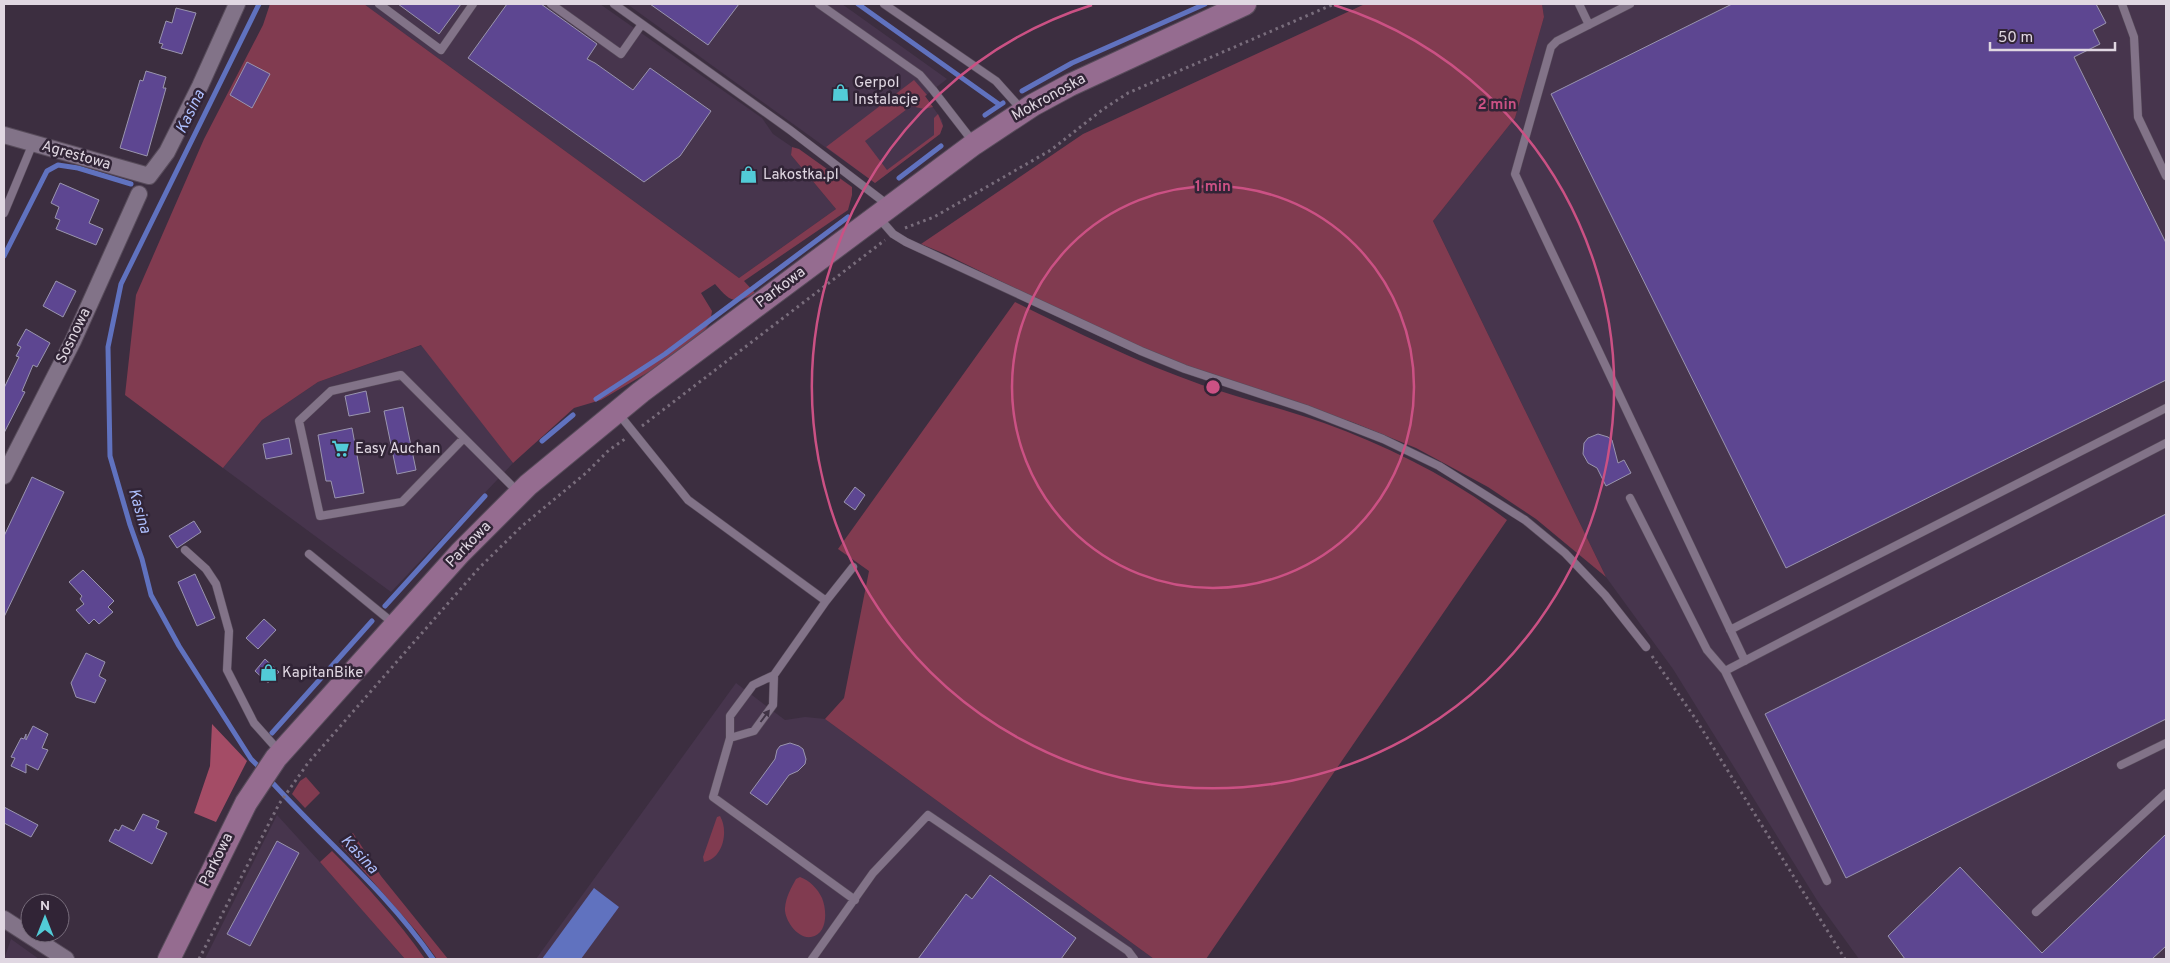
<svg xmlns="http://www.w3.org/2000/svg" width="2170" height="963" font-family="Overpass,sans-serif">
<rect width="100%" height="100%" fill="#3c2e40"/>
<path fill="#47354d" d="M364 4H600L762 118 773 134 792 147 791 155 836 209 739 278Z
M627 4H842L947 79 925 96 942 120 943 126 940 134 875 183Z
M1542 4H2166V959H1859L1820 905 1673 669 1606 577 1433 221 1515 118 1544 17Z
M422 345 513 463 391 592 223 468 262 420 318 382Z
M736 683 785 720 805 717 825 719 1154 959H536Z
M277 815 329 872 405 959H205Z
M11 939 39 959H4Z"/>
<path fill="#813b50" d="M270 4H364L739 278 836 209 791 155 792 147 799 149 852 187V195L848 210 744 281 755 293C734 306 729 300 715 284L701 293 712 311 710 323 700 336 657 367 601 400 574 408 513 463 421 345 318 382 262 420 223 468 125 395 136 295 204 139 263 25Z
M1365 4H1542L1544 17 1515 118 1433 221 1606 577 1536 519 1488 487 1416 448 1352 422 1232 384 1125 342 945 254 921 244 1083 134Z
M914 80 927 95 925 96 933 107 924 109 911 106 865 141 887 170 934 135V118L938 114 943 126 940 134 875 183 826 147Z
M1015 302C1076 332 1137 362 1202 385 1242 399 1284 409 1324 423 1390 447 1452 478 1507 520L1206 959H1154L825 719 844 698 869 571 838 549Z
M306 777 320 793 305 808 292 794 300 781Z
M720 816C729 831 723 859 704 862L703 857 717 817Z
M353 833 381 876 448 959H437L417 932 339 843Z
M332 851C366 885 398 920 425 959H405L320 862Z
M800 877C809 880 818 889 822 898 827 910 828 934 811 937 797 939 784 919 785 908 786 897 791 888 796 879Z"/>
<path fill="#a44c66" d="M212 724 247 761 216 822 194 813 210 766Z"/>
<path fill="#6072bf" d="M594 888 619 907 581 959H542Z"/>
<g fill="none" stroke-linecap="round" stroke-linejoin="round">
<path stroke="#6072bf" stroke-width="5" d="M259 4 121 284 108 347 110 456 130 525 142 559 151 595 179 646 251 759 262 770
M858 4 1000 105 1003 103
M1022 91 1072 63 1205 4
M985 115 1000 105
M899 178 941 146
M4 256 47 171 58 165 78 168 131 184
M596 399 665 354 848 217
M542 441 573 415
M385 606 485 496
M272 733 372 621
M269 779C323 839 387 892 433 959"/>
</g>
<path fill="#5d4691" stroke="#9a95ae" d="M398 4H461L439 34Z
M507 4H541L597 44 587 59 595 63 633 90 650 68 711 111 680 156 644 182 468 58Z
M650 4H739L708 45Z
M1732 4H2096L2106 23 2093 30 2100 44 2074 57 2166 243V380L1786 568 1551 94Z
M176 8 196 13 182 54 161 48 163 44 159 43 166 21 172 23Z
M247 62 270 74 252 108 230 95Z
M146 71 166 77 163 88H166L147 156 120 148 140 80 143 81Z
M60 183 99 200 89 223 103 229 96 245 56 229 60 220 55 218 59 207 51 203Z
M56 281 76 291 63 317 43 306Z
M26 329 50 343 37 367 33 365 22 391 25 392 4 433V388L19 357 16 356 21 347 17 345Z
M366 391 370 412 349 416 345 396Z
M403 407 416 470 397 474 384 411Z
M352 428 364 493 335 498 331 481H326L318 435Z
M1598 434 1608 437 1612 440 1618 463 1624 460 1631 473 1606 486 1597 468 1588 463 1583 454 1584 443 1588 438Z
M289 438 292 454 266 459 263 444Z
M32 477 64 492 4 617V536Z
M855 487 865 495 855 510 844 502Z
M2166 514V719L1846 878 1765 714Z
M194 521 201 532 177 548 169 536Z
M83 570 114 601 108 607 113 612 99 624 94 619 89 624 76 610 84 604 80 599 82 596 69 582Z
M195 574 215 618 197 626 178 582Z
M264 619 276 630 258 649 246 638Z
M86 653 105 662 99 676 106 680 95 703 76 697 71 683Z
M265 659 279 672 268 683 255 671Z
M33 726 48 734 42 748 48 750 38 770 26 764V773L11 766 15 758 11 757 21 738 24 739 26 734V740Z
M790 743 799 746 803 749 806 759 805 764 798 771 789 775 767 805 750 793 775 759 777 750 780 746Z
M4 807 38 825 31 837 4 823Z
M143 814 159 821 156 828 167 833 152 864 109 841 115 829 119 831 122 825 134 831Z
M2166 834V946L2152 959H1905L1888 936 1960 867 2042 953Z
M277 841 299 853 250 946 227 934Z
M990 875 1076 938 1061 959H918L966 894 972 899Z"/>
<g fill="none" stroke-linecap="round" stroke-linejoin="round">
<defs>
<path id="lane" d="M379 4 441 50 473 4
M551 4 621 54 642 24
M614 4 790 130 888 205
M819 4 920 75 933 90 974 143
M884 4 996 81 1022 110
M1579 4 1589 25
M1630 4 1557 41 1551 47 1515 174 1745 661
M2122 4 2134 37 2138 117 2166 176
M4 213 33 143
M879 218 893 234 906 242 1141 351 1185 369 1306 409 1383 439 1439 466 1525 520 1565 553 1605 595 1646 647
M618 413 688 500 826 601
M464 438 402 502 320 516 299 421 331 391 401 375 518 492
M1630 498 1707 650 1725 671
M185 550 206 569 216 584 229 631 227 670 254 723 279 751
M309 554 393 623
M853 567 826 601 774 675 753 685 730 716V738L713 797 855 900
M1730 630 2166 408
M730 738 754 731 773 705 774 675
M2121 765 2166 743
M1827 881 1725 671 2166 443
M2036 912 2166 793
M812 959 873 873 928 815 1128 951 1134 959"/>
<path id="street" d="M4 135 149 176 167 152 200 86 237 4
M4 476 73 341 139 194
M4 919 66 959"/>
<path id="secondary" d="M169 959 246 803 276 758 460 553 528 485 641 392 974 144 1033 105 1070 85 1245 4"/>
</defs>
<use href="#lane" stroke="#584c5b" stroke-width="9"/>
<use href="#street" stroke="#584c5b" stroke-width="18"/>
<use href="#secondary" stroke="#584c5b" stroke-width="24"/>
<path stroke="#796d7c" stroke-width="3" stroke-dasharray="2.5 4" stroke-linecap="butt" d="M905 228 934 217 1051 150 1102 110 1128 93 1334 4
M642 426 885 240
M1652 656 1695 718 1845 959
M199 959 279 804 308 763 479 568 522 526 586 473 609 450 625 439"/>
<use href="#lane" stroke="#827388" stroke-width="8"/>
<use href="#street" stroke="#827388" stroke-width="16"/>
<use href="#secondary" stroke="#956c90" stroke-width="22"/>
</g>
<defs><path id="oneway-solid" d="M-6-.8H1V-3.2L6.5 0L1 3.2V.8H-6Z" transform="scale(1.25)"/></defs>
<use fill="#413446" href="#oneway-solid" transform="translate(765 716) rotate(-53)"/>
<g fill="none" stroke="#cb5184" stroke-width="2.5">
<circle cx="1213" cy="387" r="201"/>
<path d="M1334 5A401 401 0 1 1 1092 5"/>
</g>
<defs>
<symbol id="shop-bare" viewBox="-9 -9 18 18"><path d="M-5-2.5h2.3a2.7 3.5 0 0 1 5.4 0H5L5.5 6h-11ZM-1.5-2.5h3a1.5 2.3 0 0 0-3 0Z" fill="#52cbd7" stroke="#312436" stroke-width="2.5" paint-order="stroke"/></symbol>
<symbol id="supermarket-bare" viewBox="-9 -9 18 18"><path d="M-6-5.5h2.5l.6 2H6L4.5 2H-2.5L-4.4-4H-6ZM-1.5 3.2a1.3 1.3 0 1 0 .1 0ZM3 3.2a1.3 1.3 0 1 0 .1 0Z" fill="#52cbd7" stroke="#312436" stroke-width="2.5" paint-order="stroke"/></symbol>
</defs>
<g fill-rule="evenodd">
<use href="#shop-bare" x="828" y="80" width="25" height="25"/>
<use href="#shop-bare" x="736" y="162" width="25" height="25"/>
<use href="#supermarket-bare" x="328" y="436" width="25" height="25"/>
<use href="#shop-bare" x="256" y="660" width="25" height="25"/>
</g>
<g text-anchor="middle" dominant-baseline="central" stroke-width="5" stroke-linejoin="round" paint-order="stroke">
<g font-size="15" fill="#e0d7e2" stroke="#312436" text-anchor="start">
<text x="854" y="83">Gerpol<tspan x="854" dy="17">Instalacje</tspan></text>
<text x="763" y="175">Lakostka.pl</text>
<text x="355" y="449">Easy Auchan</text>
<text x="282" y="673">KapitanBike</text>
</g>
<g font-size="15" fill="#e0d7e2" stroke="#312436">
<text transform="translate(1049 98) rotate(-29)">Mokronoska</text>
<text transform="translate(76 156) rotate(16)">Agrestowa</text>
<text transform="translate(781 288) rotate(-37)">Parkowa</text>
<text transform="translate(74 336) rotate(-64)">Sosnowa</text>
<text transform="translate(469 545) rotate(-46)">Parkowa</text>
<text transform="translate(217 860) rotate(-64)">Parkowa</text>
</g>
<g font-size="16" font-style="italic" fill="#adbefc" stroke="#312436">
<text transform="translate(191 112) rotate(-64)">Kasina</text>
<text transform="translate(139 511) rotate(74)">Kasina</text>
<text transform="translate(359 855) rotate(47)">Kasina</text>
</g>
</g>
<circle cx="1213" cy="387" r="8" fill="#cb5184" stroke="#312436" stroke-width="2.5"/>
<g font-size="15" text-anchor="middle" font-weight="bold" fill="#cb5184" stroke="#312436" stroke-width="5" stroke-linejoin="round" paint-order="stroke">
<text x="1497" y="109">2 min</text>
<text x="1213" y="191">1 min</text>
</g>
<rect width="2170" height="963" fill="none" stroke="#e0d7e2" stroke-width="10"/>
<g transform="translate(45 918)"><circle r="24" fill="#312436" stroke="#776c7b"/>
<path d="M0-4L9 19L0 12L-9 19Z" fill="#52cbd7"/>
<text y="-8" font-size="14" font-weight="bold" text-anchor="middle" fill="#e0d7e2">N</text>
</g>
<path d="M1990 42v8h125v-8" fill="none" stroke="#e0d7e2" stroke-width="2.5"/>
<text x="1998" y="42" font-size="15" fill="#e0d7e2" stroke="#312436" stroke-width="4" paint-order="stroke">50 m</text>
</svg>
